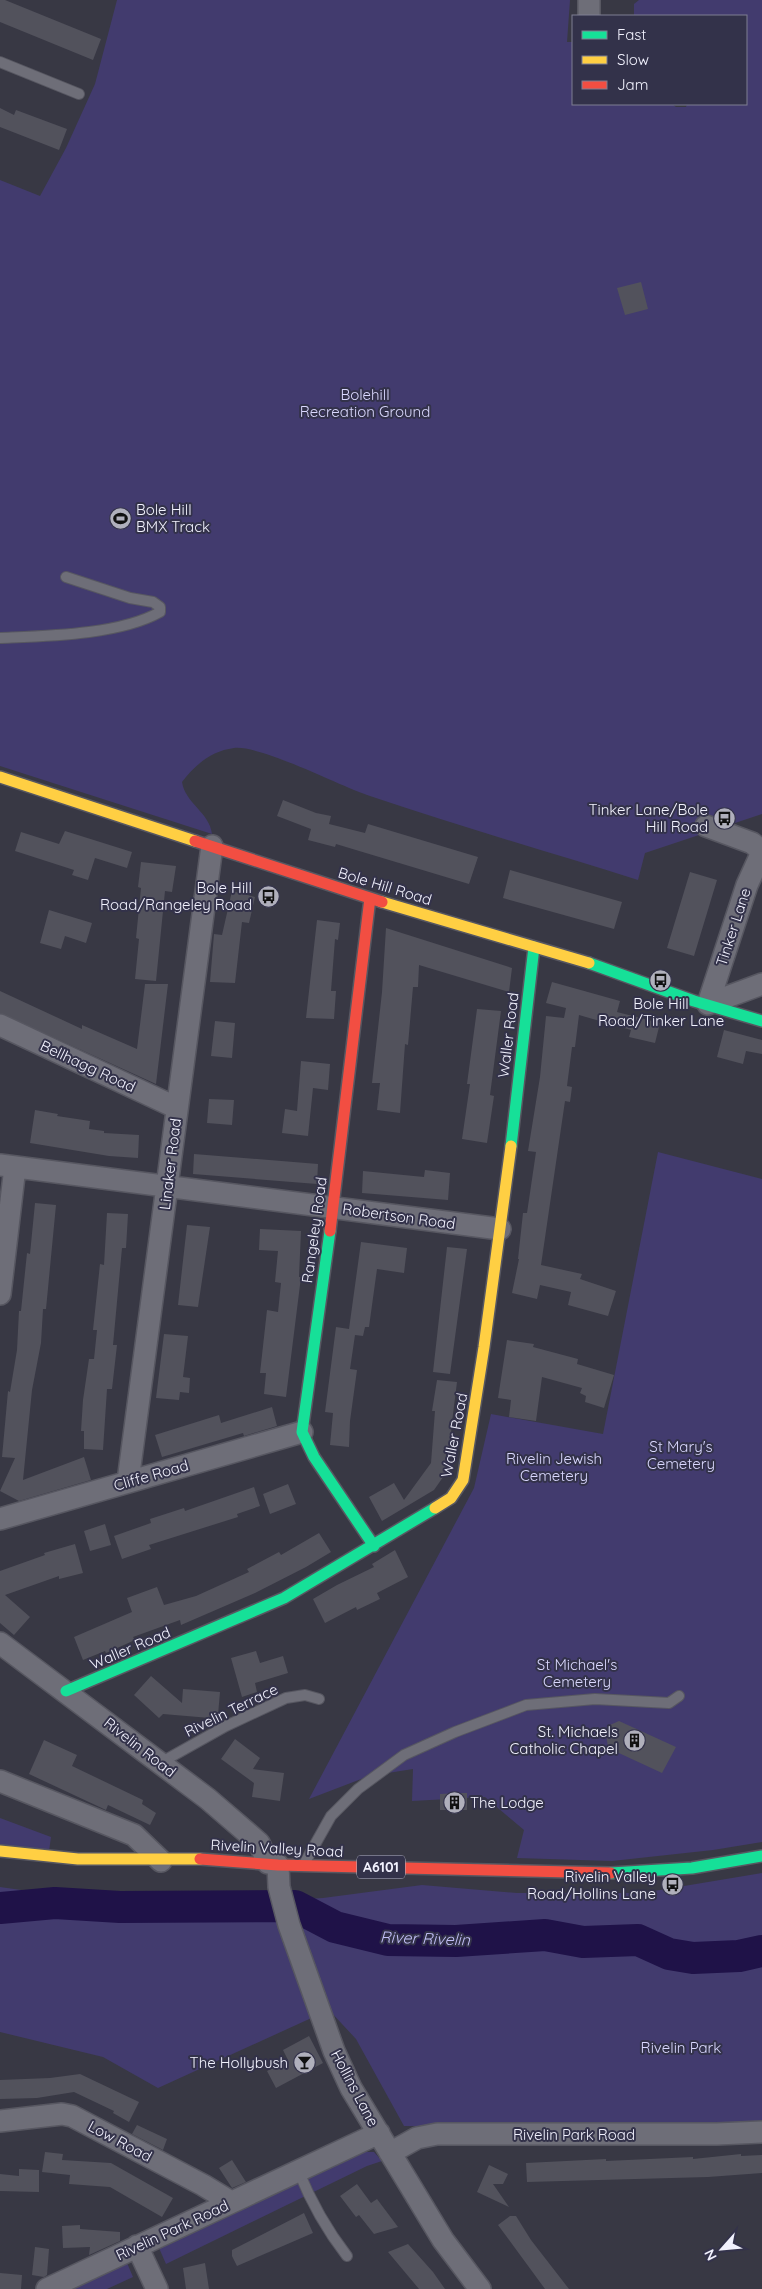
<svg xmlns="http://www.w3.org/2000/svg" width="762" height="2289" font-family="Quicksand,sans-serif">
<rect width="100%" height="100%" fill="#383844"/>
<path fill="#423b6e" d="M117 0H570L567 42H573V104H672L676 107H686L687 104H746V16H634V4L639 0H762V814L645 853 638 880C549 852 458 826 370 796 339 786 262 745 234 748 211 751 195 765 182 782 185 803 210 813 212 834L0 766V180L40 196 66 148 95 84Z
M658 1152 762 1179V1842L713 1850 612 1861 517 1858 524 1830 485 1797 412 1801 413 1769 369 1776 309 1799 474 1488 491 1414 603 1434Z
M0 1818 51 1837 48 1858 0 1846Z
M762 1873V2124L638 2128 404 2126 356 2039 329 2010 158 2088 103 2057 0 2032V1887L64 1896 242 1903 323 1898 422 1885 517 1893H642Z
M357 2152H374L382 2161 367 2166 166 2264 159 2248Z
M127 2263 133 2277 107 2289H71Z"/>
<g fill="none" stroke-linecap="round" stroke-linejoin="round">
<path stroke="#1f1248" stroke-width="32" d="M0 1908 55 1903 120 1907 295 1906 335 1927 388 1940 456 1941 545 1935 583 1942 638 1940 669 1954 693 1958 739 1956 762 1951"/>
</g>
<path fill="#52525c" d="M0 0H5L101 39 93 60 0 22Z
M0 108 14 115 16 110 67 129 59 150 0 127Z
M641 282 648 309 625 315 617 288Z
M283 800 316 813 331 816 329 824 365 833 368 824 478 857 469 884 336 844 335 847 308 840 311 829 277 816Z
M65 831 132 852 127 868 95 858 88 880 72 875 74 870 15 851 21 832 59 844Z
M141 862 176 866 172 892 165 891 156 981 135 979 139 939 136 938 141 888 138 887Z
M510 870 622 902 614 929 503 898Z
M690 872 717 880 694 956 667 948Z
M232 891 255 897 249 923 242 922 235 983 210 982 214 934 222 935Z
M49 910 92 923 86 943 65 936 61 949 40 943Z
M317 920 340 923 338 940 335 939 331 991H336L334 1019 306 1018Z
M386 928 512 968 509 992 419 965 418 987H413L408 1045 405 1044 400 1113 377 1110 380 1083H372L382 992Z
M552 982 620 1001 617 1012 660 1023 655 1043 629 1037 631 1030 579 1015 575 1047H572L567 1086 572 1087 570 1102 565 1101 541 1265 582 1274 580 1279 616 1291 608 1316 568 1305 571 1292 540 1285 537 1299 512 1293 519 1259H518L523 1213H527L536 1152 528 1151 540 1077 546 1016 564 1018 566 1008 546 1003Z
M145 984H168L156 1084 0 1013V991L82 1029V1025L137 1049Z
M477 1009 501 1011 490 1095 494 1096 487 1143 462 1139 470 1084H467Z
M215 1021 235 1023 232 1058 211 1056Z
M724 1030 762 1040V1054L746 1051 743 1064 717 1057Z
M301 1061 330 1064 328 1090 313 1088 308 1136 282 1133 285 1109 297 1111Z
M209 1099 234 1100 232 1125 207 1123Z
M35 1110 58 1114 57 1116 90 1121 89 1129 104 1131V1133L139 1135 138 1158 109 1156 30 1143Z
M194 1154 318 1164 317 1184 193 1174Z
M425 1170 450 1173 448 1200 362 1193 363 1171 424 1177Z
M35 1203 56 1205 46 1309H43L41 1343 32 1390 23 1480 84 1457 91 1480 19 1501 0 1491 15 1458 2 1457 8 1391 10 1392 17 1350 19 1311H21L27 1253 30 1254Z
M107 1213 128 1214 126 1248H122L113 1345H117L112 1389H107L103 1450 84 1449V1431H81L83 1400 89 1359H94L97 1330H93L100 1264 104 1265Z
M187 1225 210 1227 198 1307 178 1305Z
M260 1229 301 1231 299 1277H301L286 1397 264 1394 266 1373H260L267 1310 278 1312 281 1283 275 1282 278 1251 259 1250Z
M361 1242 407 1248 404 1273 377 1269 369 1327H365L363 1336 355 1335 350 1369 357 1370 350 1421 349 1447 330 1445 333 1413 325 1412 336 1327 349 1329Z
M447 1247 467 1249 450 1374 433 1372Z
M164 1334 188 1336 183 1377 190 1378 189 1393 180 1392 179 1400 156 1398Z
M507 1340 534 1344 533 1347 578 1359 577 1364 614 1375 604 1408 585 1402 586 1396 580 1393 582 1388 542 1377 536 1421 509 1417 511 1400 498 1398Z
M437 1380 457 1382 452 1422 448 1470 434 1490 382 1521 369 1497 394 1483 404 1500 431 1463 435 1411H432Z
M272 1407 277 1426 244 1436 243 1433 162 1457 155 1435 219 1415 221 1423Z
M288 1484 296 1504 270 1514 263 1494Z
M254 1487 260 1506 237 1514 238 1517 149 1545 151 1549 122 1559 114 1536 151 1523 150 1519 184 1508 185 1511Z
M105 1524 111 1545 90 1551 84 1531Z
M319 1533 331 1552 306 1567 255 1593 181 1625 180 1620 133 1637 135 1640 106 1653 105 1651 83 1660 74 1637 132 1612 127 1598 157 1587 164 1605 196 1596 249 1572 247 1569 279 1552 281 1555Z
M75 1544 83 1573 59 1579V1576L5 1595 30 1617 14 1635 0 1623V1571L45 1555 44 1553Z
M395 1550 408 1577 377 1593 380 1599 357 1610 356 1607 325 1623 313 1599 337 1585 374 1567 372 1564Z
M256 1651 260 1663 283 1656 288 1673 255 1683 257 1692 242 1697 231 1658Z
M151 1676 182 1703 183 1689 220 1692 218 1715 210 1714V1718L163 1714 159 1718 134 1695Z
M619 1721 676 1747 662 1773 608 1748 606 1733 610 1725Z
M235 1739 260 1758 253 1769 284 1773 280 1801 252 1797 254 1783 221 1759Z
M44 1740 77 1755 72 1766 143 1800 142 1804 156 1813 150 1825 108 1805 106 1810 29 1774Z
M460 1793H467V1810H440V1794Z
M309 2036 323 2063 276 2088 267 2071 288 2060 283 2050Z
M80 2074 139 2102 129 2122 113 2113 114 2111 74 2092 37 2098 0 2099V2080L50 2078Z
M137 2125 167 2139 163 2150 132 2134Z
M45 2152 63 2154 62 2160 111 2163 173 2198 162 2217 110 2187 69 2184 70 2175 42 2172Z
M741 2154V2156L762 2155V2173L708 2177 527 2182 526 2163 606 2159V2161L693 2157V2159Z
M232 2160 246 2182 232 2188 219 2168Z
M489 2165 508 2174 503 2184H493L509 2207 477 2192Z
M19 2169 39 2170V2192L0 2191V2174L19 2176Z
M357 2184 371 2203 377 2199 398 2227 374 2234 359 2215 356 2217 340 2196Z
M304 2213 313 2233 237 2266 232 2256V2250Z
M510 2216H516L531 2240 569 2289H545L498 2225Z
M80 2225V2229L120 2232V2241L89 2255 90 2247 63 2248 62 2226Z
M408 2244 433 2272 445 2289H419L388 2252Z
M35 2247 49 2249 47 2275 44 2277 32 2275Z
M205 2263 209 2289H186L183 2268Z
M0 2273 22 2275 21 2289H0Z"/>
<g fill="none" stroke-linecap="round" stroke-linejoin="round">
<defs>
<path id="lane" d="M0 62 79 94
M0 638C47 636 119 635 160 612V607L153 602 130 598 66 577
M160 1763 226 1726 286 1698 305 1695 319 1699
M304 1864 331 1816 358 1789 404 1755 455 1732 526 1705 595 1699 669 1703 679 1696
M298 2170C311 2202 326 2229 347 2256"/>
<path id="street" d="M589 16V0
M706 826 752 843 762 851
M708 1004 747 885 762 852
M708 1004 762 984
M0 1025 177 1108
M0 1165 500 1229
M0 1294 15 1167
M128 1481 212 846
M0 1519 302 1432
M0 1643 208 1799 259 1843 268 1863
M0 1781 134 1835 161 1861
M278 1865 279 1887 289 1925 334 2051 351 2088 443 2240 480 2289
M0 2121 62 2114 72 2116 203 2185 231 2202
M390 2153 417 2138 437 2134H717L762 2132
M137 2246 157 2289
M47 2289 379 2133"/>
<path id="fast" d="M589 963 694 1001 762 1021
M511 1146 534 947
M330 1231 302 1432 314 1457 374 1546
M66 1691 284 1598 435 1508
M611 1873 692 1868 762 1856"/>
<path id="slow" d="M0 777 195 841
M382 902 589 963
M435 1508 451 1498 463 1480 484 1347 511 1146
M0 1851 78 1859H200"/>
<path id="jam" d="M195 841 382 902
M330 1231 370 898
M200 1859 278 1865 611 1873"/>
</defs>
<use href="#lane" stroke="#575761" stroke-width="12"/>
<use href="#street" stroke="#575761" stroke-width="24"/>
<use href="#fast" stroke="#575761" stroke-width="14"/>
<use href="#slow" stroke="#575761" stroke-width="14"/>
<use href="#jam" stroke="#575761" stroke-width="14"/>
<use href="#lane" stroke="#6e6e78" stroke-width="10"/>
<use href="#street" stroke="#6e6e78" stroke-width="21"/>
<use href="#fast" stroke="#16e098" stroke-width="11"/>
<use href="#slow" stroke="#ffcf43" stroke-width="11"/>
<use href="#jam" stroke="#f24e42" stroke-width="11"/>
</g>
<defs>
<symbol id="stadium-disc" viewBox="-11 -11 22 22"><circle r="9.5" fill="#b0b0bc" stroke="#33324a"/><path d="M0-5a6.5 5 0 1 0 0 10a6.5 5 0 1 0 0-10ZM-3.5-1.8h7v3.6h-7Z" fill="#111"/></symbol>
<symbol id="bus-disc" viewBox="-11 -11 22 22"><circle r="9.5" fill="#b0b0bc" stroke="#33324a"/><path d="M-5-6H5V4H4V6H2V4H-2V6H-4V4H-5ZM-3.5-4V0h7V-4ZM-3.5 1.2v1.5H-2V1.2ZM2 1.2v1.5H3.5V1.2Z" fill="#111"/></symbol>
<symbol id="building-disc" viewBox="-11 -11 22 22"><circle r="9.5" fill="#b0b0bc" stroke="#33324a"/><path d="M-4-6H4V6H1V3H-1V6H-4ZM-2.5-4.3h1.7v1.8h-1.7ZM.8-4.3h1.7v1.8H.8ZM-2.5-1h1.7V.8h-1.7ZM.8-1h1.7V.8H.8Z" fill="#111"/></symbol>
<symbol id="bar-disc" viewBox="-11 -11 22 22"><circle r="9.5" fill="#b0b0bc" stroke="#33324a"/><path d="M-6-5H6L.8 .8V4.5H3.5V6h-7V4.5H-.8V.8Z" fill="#111"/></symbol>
</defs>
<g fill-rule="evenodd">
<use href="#stadium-disc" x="108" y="506" width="25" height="25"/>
<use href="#bus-disc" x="712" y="806" width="25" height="25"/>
<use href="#bus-disc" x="256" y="884" width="25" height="25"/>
<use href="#bus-disc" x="648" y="968" width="25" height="25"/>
<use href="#building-disc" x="622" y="1728" width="25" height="25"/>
<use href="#building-disc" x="442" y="1790" width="25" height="25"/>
<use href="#bus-disc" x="660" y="1872" width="25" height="25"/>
<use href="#bar-disc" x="292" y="2050" width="25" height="25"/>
</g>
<g text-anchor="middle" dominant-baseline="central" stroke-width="4" stroke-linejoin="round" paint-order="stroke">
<rect fill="#33324a" stroke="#b8b8c7" stroke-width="1" x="357" y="1855.5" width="48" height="23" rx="4"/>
<g font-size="14" font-weight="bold" fill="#f1f1fd">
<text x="381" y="1867">A6101</text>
</g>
<g font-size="15" fill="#dad8fe" stroke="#33324a">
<text x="365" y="394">Bolehill<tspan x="365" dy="17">Recreation Ground</tspan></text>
<text x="681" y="1446">St Mary's<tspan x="681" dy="17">Cemetery</tspan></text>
<text x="554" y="1458">Rivelin Jewish<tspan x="554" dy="17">Cemetery</tspan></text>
<text x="577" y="1664">St Michael's<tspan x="577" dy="17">Cemetery</tspan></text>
<text x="681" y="2047">Rivelin Park</text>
</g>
<g font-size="15" fill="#f1f1fd" stroke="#33324a" text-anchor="end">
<text x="136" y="509" text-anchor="start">Bole Hill<tspan x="136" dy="17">BMX Track</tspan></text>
<text x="708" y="809">Tinker Lane/Bole<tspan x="708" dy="17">Hill Road</tspan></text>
<text x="252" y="887">Bole Hill<tspan x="252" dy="17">Road/Rangeley Road</tspan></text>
<text x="661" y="1003" text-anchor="middle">Bole Hill<tspan x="661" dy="17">Road/Tinker Lane</tspan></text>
<text x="618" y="1731">St. Michaels<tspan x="618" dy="17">Catholic Chapel</tspan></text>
<text x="470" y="1802" text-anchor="start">The Lodge</text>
<text x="656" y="1876">Rivelin Valley<tspan x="656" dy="17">Road/Hollins Lane</tspan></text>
<text x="288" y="2062">The Hollybush</text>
</g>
<g font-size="15" fill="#f1f1fd" stroke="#33324a">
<text transform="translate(385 886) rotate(17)">Bole Hill Road</text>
<text transform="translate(733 927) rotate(-72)">Tinker Lane</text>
<text transform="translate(508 1035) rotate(-83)">Waller Road</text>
<text transform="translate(88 1066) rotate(25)">Bellhagg Road</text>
<text transform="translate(170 1164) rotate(-83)">Linaker Road</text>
<text transform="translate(399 1216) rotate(8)">Robertson Road</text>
<text transform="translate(314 1230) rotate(-82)">Rangeley Road</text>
<text transform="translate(454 1435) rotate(-79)">Waller Road</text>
<text transform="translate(151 1475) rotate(-16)">Cliffe Road</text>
<text transform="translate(130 1648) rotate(-23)">Waller Road</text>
<text transform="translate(231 1710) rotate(-26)">Rivelin Terrace</text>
<text transform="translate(140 1747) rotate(38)">Rivelin Road</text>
<text transform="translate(277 1848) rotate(3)">Rivelin Valley Road</text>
<text transform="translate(355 2088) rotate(62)">Hollins Lane</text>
<text x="574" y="2134">Rivelin Park Road</text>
<text transform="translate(120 2141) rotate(28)">Low Road</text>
<text transform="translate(172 2230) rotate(-25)">Rivelin Park Road</text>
</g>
<g font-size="16" font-style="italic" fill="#c3c0f8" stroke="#33324a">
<text transform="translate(425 1938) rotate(2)">River Rivelin</text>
</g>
</g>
<rect x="572" y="15" width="175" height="90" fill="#33324a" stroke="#7f7e92"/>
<rect x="582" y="31" width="25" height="8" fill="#16e098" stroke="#7f7e92"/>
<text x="617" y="40" font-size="15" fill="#f1f1fd">Fast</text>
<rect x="582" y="56" width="25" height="8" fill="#ffcf43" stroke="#7f7e92"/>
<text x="617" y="65" font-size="15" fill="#f1f1fd">Slow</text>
<rect x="582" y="81" width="25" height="8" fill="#f24e42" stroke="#7f7e92"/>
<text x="617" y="90" font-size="15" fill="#f1f1fd">Jam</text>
<g transform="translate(722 2249) rotate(243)" stroke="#33324a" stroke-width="4" paint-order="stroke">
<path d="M0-4L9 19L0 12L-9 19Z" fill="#f1f1fd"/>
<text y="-8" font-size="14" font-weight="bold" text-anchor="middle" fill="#f1f1fd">N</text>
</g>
</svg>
